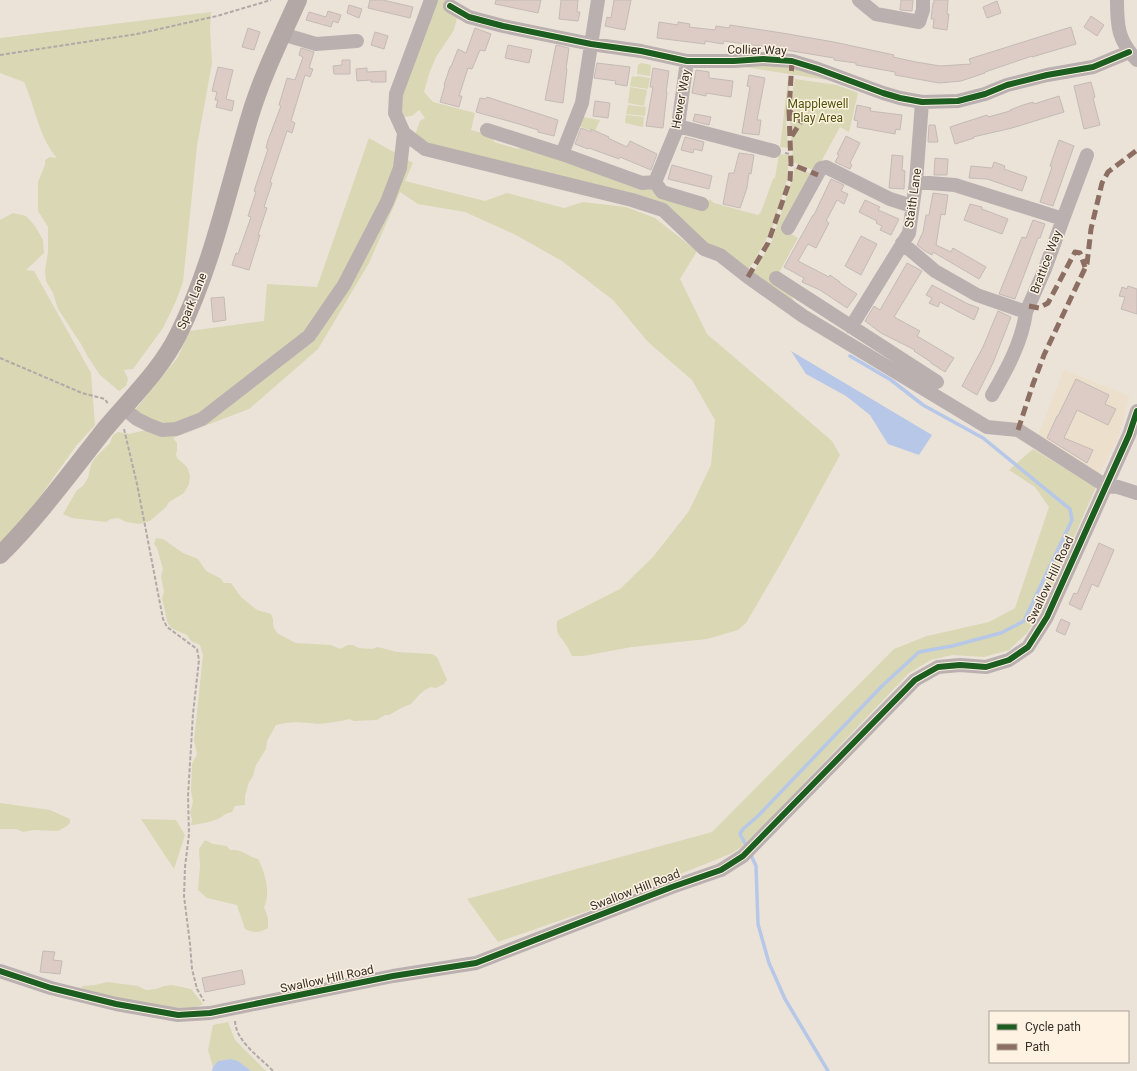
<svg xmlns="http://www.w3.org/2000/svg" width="1137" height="1071" font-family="Roboto,sans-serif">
<rect width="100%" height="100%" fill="#ebe3d8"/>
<path fill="#ecdfcb" d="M1064 370 1129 396 1120 433 1099 475 1036 441Z"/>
<path fill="#d9d7b4" d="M435 0H449L457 17 454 30 436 57 429 74 424 92 433 102 475 113 471 130 492 136 494 142 518 149 524 146 648 186 706 209 709 199 714 203 758 215 761 212 773 179 775 178 779 154 788 155V177L772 229 754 261 747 271 703 246 664 207 429 146 414 138 420 121 425 118 419 110 412 116 402 117 401 97Z
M211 12 210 28 212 63 197 146 183 282 176 301 163 328 133 369 124 370 128 379 126 386 119 391 100 375 88 357 81 344 58 309 53 293 46 281 45 271 48 252V227L38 211V182L45 165V160L50 157 57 158C39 138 35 106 24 82L0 73V38Z
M641 63 651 65 650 76 637 74 638 65Z
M782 65 819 75 827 80 738 66Z
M632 76 636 77 637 76 650 78 648 89 630 86Z
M795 79 837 85 858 93 849 132 840 127 816 171 793 162 790 120V105Z
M788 80 790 81 786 119 788 148 780 147Z
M630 87 647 90 644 106 628 103Z
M628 105 646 107 645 116 626 114Z
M626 115 644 117 643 127 625 123Z
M583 117 600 120 592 137 589 135 591 131 579 126Z
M369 138 413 163 405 181 485 201 507 193 564 208 583 202 626 207 655 218 697 251 680 279 707 334 832 441 840 455 784 558 746 623 738 630 707 639 632 647 583 656H572C570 653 569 649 567 646 560 635 556 637 557 621L620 589 653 557 689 511 711 465 715 420 692 380 648 342 613 300 562 261 514 234 465 212 418 204 400 192 369 263 318 349 249 409 173 438 177 443V451L176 454 177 458 185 465 188 469 190 476 189 484 184 493 169 502 166 507 150 521 139 524 126 522 118 518 111 519 106 522 72 518 63 514 77 490 83 486 88 478 91 465 95 458 110 443 113 435 118 432 129 434 146 430 135 410 178 357 189 331 264 321 267 284 317 287Z
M794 167 816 175 786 231 798 238 776 278 788 288 795 304 752 275 772 241 794 174Z
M13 213 26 216 35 226 43 240 44 253 26 270 34 271 91 373 95 425 76 446 34 505 0 545V220Z
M1033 449 1096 487 1042 610 1027 633 1009 650 984 657 952 655 931 660 909 673 763 826 740 848 730 854 596 908 498 942 467 899 712 832 894 649 927 636 989 622 1015 608 1049 507 1035 487 1009 470Z
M156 538 163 539 183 553 198 559 206 571 220 578 224 583H231L241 597 257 610 271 614 273 619V626L277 633 288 639 296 643 331 645 340 649 348 645H353L359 648 372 649 378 647 397 652 432 654 437 657 447 680 444 684 436 688 431 687 425 690 419 695 411 704 403 707 389 715H385L377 720 354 721 349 719C343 721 323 724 317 724 304 722 289 721 276 725L267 741 266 749 256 765 253 776 249 782 245 796V805L235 806 232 812C226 813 224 815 220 818 215 821 197 825 191 825L192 819 190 813 193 802 191 791 192 764 197 754 194 740 203 655 200 645 191 641 187 635 171 628 167 621 162 598 164 592 161 576 163 569 157 548 154 544Z
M0 803 50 810 70 819V823L67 826 58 831 33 830 23 832 16 829H0Z
M141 819 176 820 185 835 174 869Z
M205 840 213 844 227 846 230 850C244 849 246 856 258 859 265 872 271 893 264 907L268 918V928C259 933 254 933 245 929L237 905 207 898 198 890 200 866 199 849Z
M107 982 138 986 146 990 156 989 164 986 172 985 191 989 203 1004C184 1016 107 996 83 991L82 986 95 985Z
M228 1022 235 1040 266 1071H251L238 1061 231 1059 218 1061 213 1067 208 1050 213 1025Z"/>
<path fill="#b6c7e8" d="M791 351 932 435 919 455 888 444 870 415 846 396 806 374Z
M231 1059 238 1061 251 1071H212L213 1067 218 1061Z"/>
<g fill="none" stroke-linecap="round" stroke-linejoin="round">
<path stroke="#b6c7e8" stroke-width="3.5" d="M747 847 740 834 743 829 758 816 882 686 919 652 952 646 1001 633 1024 621 1072 520 1070 509 983 438 923 405 891 380 850 356
M750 853 756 866 758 924 769 963 785 999 828 1071"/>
</g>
<path fill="#dcccc5" stroke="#c4bbb6" d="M370 0H383L413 7 410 18 368 8Z
M496 0H541L538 13 495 4Z
M561 0H578L577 12H580L578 21 559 19Z
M614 0H631L625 30 605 26 607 17 611 18Z
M901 0H913L912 11 900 10Z
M934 0H948L947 14H949L947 30 933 28 934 19H931L933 3H934Z
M997 1 1001 13 987 18 983 7Z
M349 5 362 9 359 18 347 13Z
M328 11 341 15 338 23 333 21 331 27 306 20 309 12 326 17Z
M1091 16 1104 25 1097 36 1084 27Z
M659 22 678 25V22L690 24 689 27 715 30 716 26 729 28 730 25 782 33 834 42 894 55 893 57 916 62 940 66 971 64 969 59 1071 27 1076 44 1032 57V56L985 72V73L961 81 939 83 895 75V72L856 65V63L834 60V58L774 48 724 41 723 44 705 41V44L657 38Z
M248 28 260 32 254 50 242 47Z
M475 28 491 34 485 51 480 50 472 69 468 68 459 96H462L459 107 440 102 445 85H444L450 67H451L458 49 466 53Z
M375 32 388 36 384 49 371 45Z
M508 45 532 50 529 63 505 58Z
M556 45 569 48 566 69H567L563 103 545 100Z
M301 48 314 52 309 68 313 69 310 77 305 75 291 121 295 123 292 133 287 131 270 182 272 183 264 207 267 208 258 235H260L249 270 232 265 236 253 238 254 251 217 248 216 256 192 254 191 268 149 266 148 268 140 281 106 279 105 287 78 295 80 303 57 299 55Z
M342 60H350V74H334L333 66 342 65Z
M597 63 630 67 627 86 615 84 616 81 594 78Z
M218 67 233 70 226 99 234 101 232 111 216 107 218 100H215L217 92 212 91Z
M367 68V72L386 71V82H371V80L357 81 356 69Z
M653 68 669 71 666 92H667L663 128 646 126 653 87H650Z
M696 70 709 72V78L733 81 731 97 706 93V96L692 93Z
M749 75 765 78 757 120H761L759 135 742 133 750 87 747 86Z
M1091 82 1095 97 1093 98 1100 125 1084 129 1074 86Z
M1059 96 1064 112 1012 128 973 137 974 138 955 144 950 127 987 115 988 117 1010 111V110L1023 105 1033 102 1034 104Z
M487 97 558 120 554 136 538 132V130L519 124 476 112 480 98 486 99Z
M595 101 610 103 608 118 593 116Z
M857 105 871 108 870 111 902 115 900 130 896 129 895 134 857 127 858 121 854 120Z
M695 114 711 117 709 125 693 121Z
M929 125H935L938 142H928Z
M581 128 591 132V129L609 137 608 138 627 147 630 141 657 154 651 170 620 157 619 159 589 148 588 149 575 144Z
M846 136 860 143 850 163 852 165 850 169 835 162 839 155 837 154Z
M685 137 704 142 702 151 694 149 693 153 681 150Z
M1059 140 1074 146 1053 206 1040 202 1052 167 1050 166Z
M739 153 754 155 751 174 749 173 747 188 740 208 723 204 729 173H734Z
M892 155 903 156 902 170 905 171 904 189 889 188Z
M935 158 948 159 947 175H934Z
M994 162 1005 166 1004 169 1027 177 1022 191 987 179 969 178 971 166 992 168Z
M672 165 712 176 709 189 668 179Z
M831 179 844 185 841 191 848 194 844 204 837 200 826 221 829 223 816 248 808 244 798 261 829 277 830 275 840 282V283L857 294 847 308 820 290 802 282 804 278 784 267 813 215H814Z
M933 193 948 195 945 215 941 214 936 245 951 252 953 248 986 267 979 279 933 252 932 255 925 251 917 245 923 232 926 215H929Z
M865 200 880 207 878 210 899 219 891 235 880 230 882 226 876 223 877 221 859 212Z
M970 204 982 207V209L1008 219 1002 234 964 220Z
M1033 220 1045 224 1040 238H1038L1015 299 999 294 1022 237 1026 238Z
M861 236 877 244 861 275 845 266Z
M907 263 922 271 894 317 920 331 917 336 954 358 945 372 931 363V362L914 351 915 350 881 333 865 321 874 306 880 310Z
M932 285 968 304 979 308 974 320 940 302 938 307 929 303 932 298 926 295Z
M1128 286 1137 289V314L1121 309 1125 297 1119 296 1122 287 1127 289Z
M224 297 226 320 213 322 211 298Z
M998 311 1011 317 993 363 977 395 962 386 983 347Z
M1076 379 1109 395 1105 404 1116 409 1108 425 1077 410 1064 438 1093 450 1087 463 1047 438 1057 416H1058Z
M1099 543 1114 550 1098 587 1092 584 1081 610 1069 604 1074 593 1077 594Z
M1061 619 1070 623 1065 635 1056 631Z
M43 951 55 952 53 960 62 961 60 974 40 972Z
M242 970 245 984 205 992 202 978Z"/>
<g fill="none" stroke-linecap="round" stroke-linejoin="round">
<path stroke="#b1a9a7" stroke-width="2" stroke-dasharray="4 2" stroke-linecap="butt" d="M0 55 137 34 217 16 271 0
M785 153 791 154
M0 358 82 393 105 399 108 404
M124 429 137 484 163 619 167 627 197 649 199 660 193 714 188 796 189 834 185 867 184 896 190 944 192 969 197 989 204 1001
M235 1021C236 1042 260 1057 273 1071"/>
<path stroke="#bab0b0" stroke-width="14" d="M431 0 396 94 395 113 404 133 425 149 632 200 663 210 704 249 720 255 748 277 803 316 987 427 1018 430 1106 486 1118 487 1137 493
M859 0 876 14 919 22 923 10V0
M1117 0C1117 26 1118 41 1137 60
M450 6 469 17 503 26 591 44 641 51 687 61H734L763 59 792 61 818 69 883 93 900 98 922 102 958 101 985 94 1007 85 1047 75 1093 67 1129 52
M282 34 316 44 357 41
M678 126 774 151
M487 130 562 154 642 183 655 182 678 126 687 61
M562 154 582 103 598 0
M655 182 662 192 702 204
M1063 219 1087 155
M788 228 821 168 826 167 890 199 912 206
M902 243 935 271 977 295 1026 312 1045 269 1063 219 955 185 916 182
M776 278 937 382
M851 327 909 233 916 182 922 102
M992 395C1007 369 1022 342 1026 312
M123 408 137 419 149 425 162 430 176 429 202 419 309 336 344 285 387 202 400 168 404 133
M0 971 51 988 116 1004 178 1015 210 1013 393 976 476 963 672 887 721 870 743 856 915 680 938 667 960 665 986 667 1009 660 1028 647 1047 617 1106 486 1129 435 1137 411"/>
<path stroke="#b4a8a6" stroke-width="18" d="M0 555C39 516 71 472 105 429 130 399 160 371 178 335 212 267 228 189 250 116 262 76 281 38 298 0"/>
<path stroke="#8d6e63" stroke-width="5" stroke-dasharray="10 5" stroke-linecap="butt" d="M792 61 789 111 802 120 790 139 791 164 818 175
M789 111 790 139
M748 277 768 243 790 180 791 164
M1029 306 1039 308 1048 303 1075 252 1080 253 1085 267
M1018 430 1033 384 1044 355 1087 264 1091 229 1102 183 1108 172 1137 150"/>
<defs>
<path id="cycleway" d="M450 6 469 17 503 26 591 44 641 51 687 61H734L763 59 792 61 818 69 883 93 900 98 922 102 958 101 985 94 1007 85 1047 75 1093 67 1129 52
M0 971 51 988 116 1004 178 1015 210 1013 393 976 476 963 672 887 721 870 743 856 915 680 938 667 960 665 986 667 1009 660 1028 647 1047 617 1106 486 1129 435 1137 411"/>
</defs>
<use href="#cycleway" stroke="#fef2e2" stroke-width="8"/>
<use href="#cycleway" stroke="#1b5e20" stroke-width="6"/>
</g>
<g text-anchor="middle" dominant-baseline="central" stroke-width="3" stroke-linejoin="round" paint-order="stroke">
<g font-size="12" fill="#363029" stroke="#fef2e2">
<text transform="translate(757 50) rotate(1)">Collier Way</text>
<text transform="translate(681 99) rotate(-80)">Hewer Way</text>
<text transform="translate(913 198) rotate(-82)">Staith Lane</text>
<text transform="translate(1046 262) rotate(-69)">Brattice Way</text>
<text transform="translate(192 301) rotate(-68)">Spark Lane</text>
<text transform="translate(1050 580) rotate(-65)">Swallow Hill Road</text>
<text transform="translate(635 890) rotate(-21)">Swallow Hill Road</text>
<text transform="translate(327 979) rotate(-12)">Swallow Hill Road</text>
</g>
<g font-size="12" fill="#52530a" stroke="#fef2e2">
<text x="818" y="104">Mapplewell<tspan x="818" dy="14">Play Area</tspan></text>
</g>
</g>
<rect x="989" y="1011" width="140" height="52" fill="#fef2e2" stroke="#aea498"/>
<rect x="997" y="1024" width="20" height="6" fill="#1b5e20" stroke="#aea498"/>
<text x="1025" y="1031" font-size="12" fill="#363029">Cycle path</text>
<rect x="997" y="1044" width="20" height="6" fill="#8d6e63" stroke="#aea498"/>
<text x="1025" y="1051" font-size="12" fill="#363029">Path</text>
</svg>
